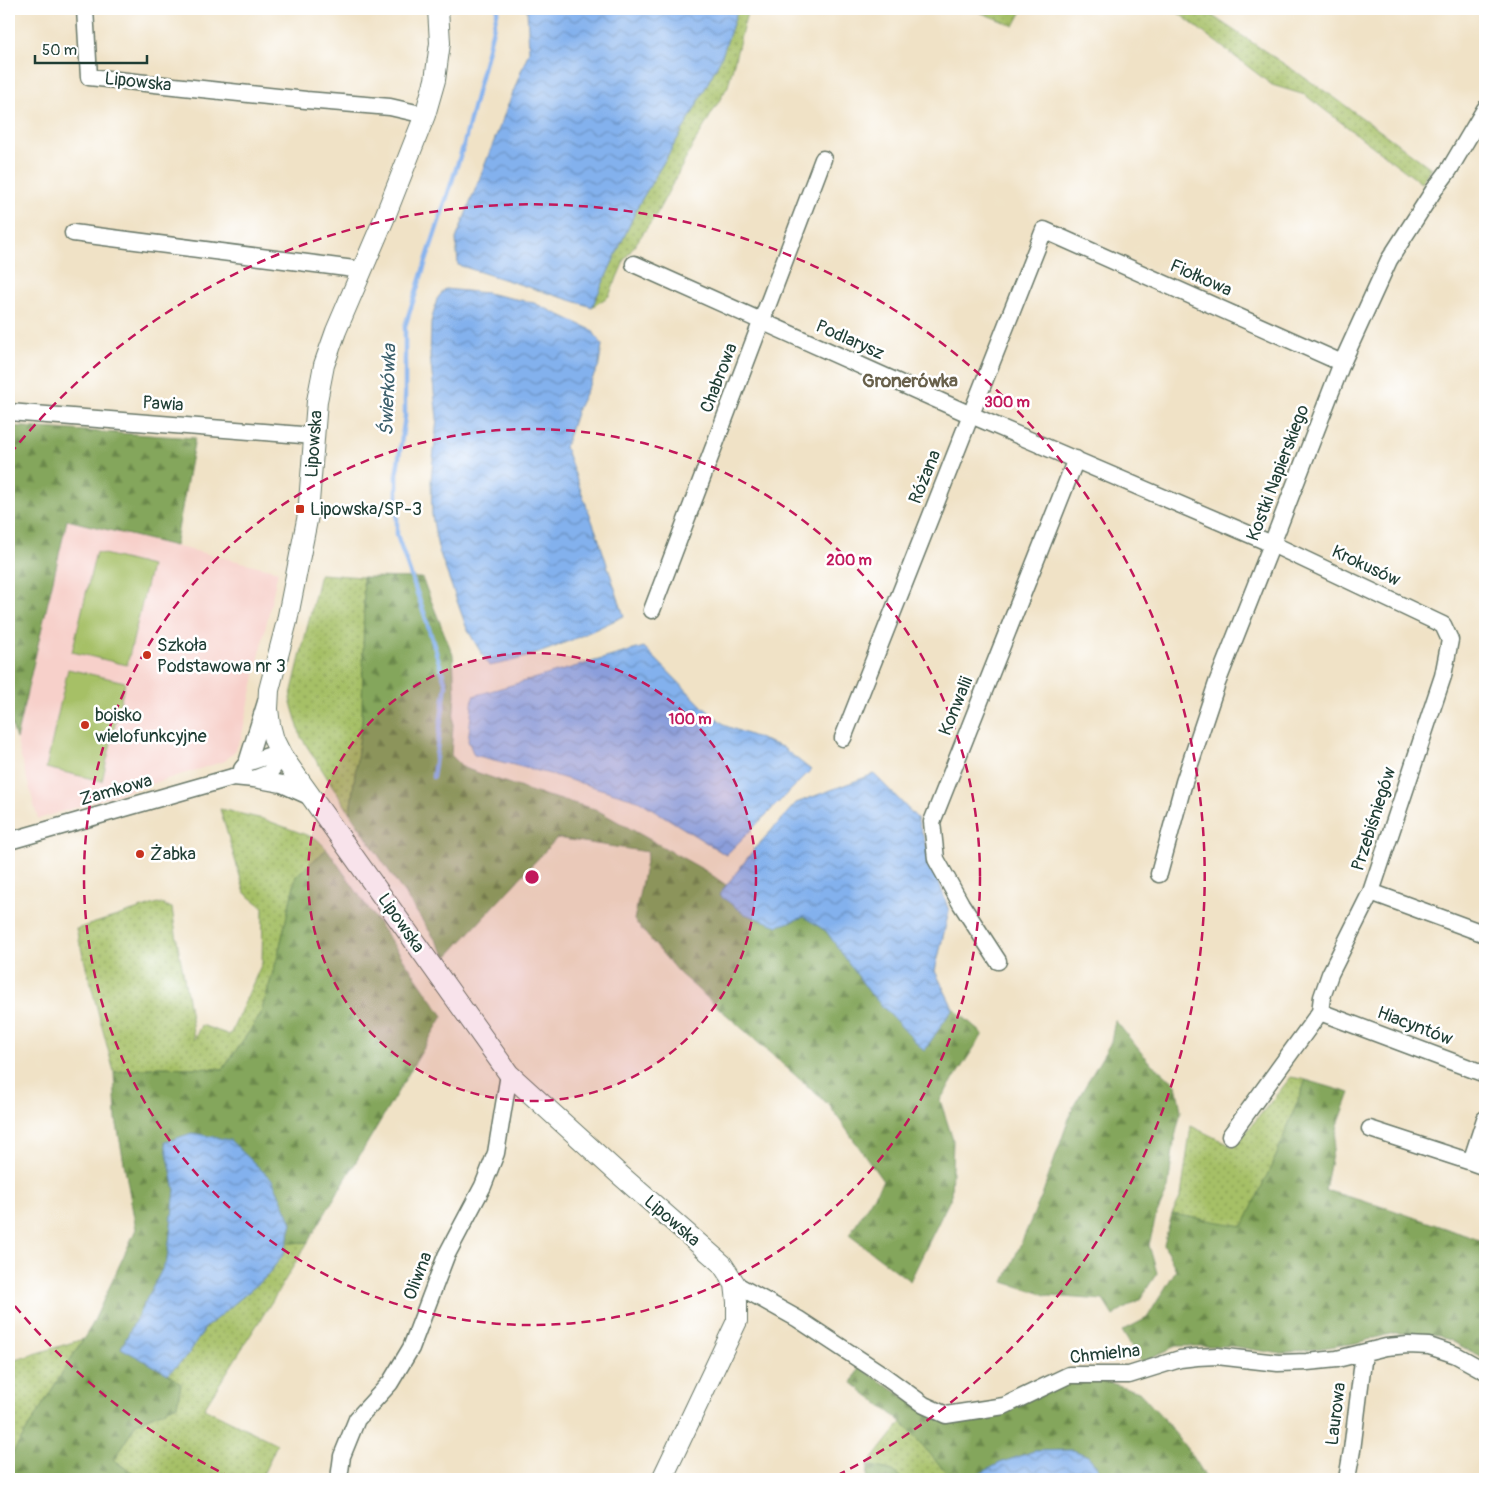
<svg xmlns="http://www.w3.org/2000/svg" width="1494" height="1488" font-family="Pangolin,sans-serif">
<defs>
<pattern id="grass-dots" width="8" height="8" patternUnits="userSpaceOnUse" patternTransform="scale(1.25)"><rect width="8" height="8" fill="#a6c066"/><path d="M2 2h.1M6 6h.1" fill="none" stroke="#879d55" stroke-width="1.8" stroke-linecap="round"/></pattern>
<pattern id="forest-firs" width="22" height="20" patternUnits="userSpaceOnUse" patternTransform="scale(1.25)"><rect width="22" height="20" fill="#84a65b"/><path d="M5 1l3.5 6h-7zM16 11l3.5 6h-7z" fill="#6b884c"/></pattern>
<pattern id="water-waves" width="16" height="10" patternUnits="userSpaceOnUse" patternTransform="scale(1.25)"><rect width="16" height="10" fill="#83b1ed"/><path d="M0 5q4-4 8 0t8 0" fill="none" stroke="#6b91c1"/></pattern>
</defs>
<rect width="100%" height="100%" fill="#fff"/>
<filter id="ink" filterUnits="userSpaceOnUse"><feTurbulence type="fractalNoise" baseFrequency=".02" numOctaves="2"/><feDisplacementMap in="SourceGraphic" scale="10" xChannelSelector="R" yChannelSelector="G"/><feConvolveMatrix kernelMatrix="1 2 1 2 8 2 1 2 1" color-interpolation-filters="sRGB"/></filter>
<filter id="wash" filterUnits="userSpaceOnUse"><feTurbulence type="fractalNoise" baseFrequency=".0096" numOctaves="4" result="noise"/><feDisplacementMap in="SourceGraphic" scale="20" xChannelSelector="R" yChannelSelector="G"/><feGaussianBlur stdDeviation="1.12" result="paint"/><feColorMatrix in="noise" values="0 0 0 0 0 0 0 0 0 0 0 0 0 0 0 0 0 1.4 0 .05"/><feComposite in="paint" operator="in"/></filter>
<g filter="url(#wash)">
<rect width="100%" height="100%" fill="#f0e2c6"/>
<path fill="#f7d0ca" d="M67 520 278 571 241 739 234 752 225 761 38 819 16 739Z"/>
<path fill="url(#grass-dots)" stroke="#627e4d" d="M738 9H748L728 86 692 147 656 215 625 259 609 296 592 307 639 204 688 121 722 56Z
M972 9H1023L1014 26Z
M1173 9H1202L1335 98 1431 168 1421 183 1305 95 1272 85Z
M320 574 363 577 364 602 362 720 350 813 301 737 290 699Z
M220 809 263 819 317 839 327 849 296 876 277 959 260 1016 223 1069 160 1067 114 1072 76 929 158 903 172 908C178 952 189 996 194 1040L201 1025 230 1035 262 963 263 907 245 893Z
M1291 1077 1306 1080 1277 1154 1243 1227 1172 1214 1181 1196 1191 1126 1234 1147Z
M308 1242 276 1295 204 1408 277 1444 261 1479H143L114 1461 136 1423 177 1405 181 1385 168 1374 188 1355 205 1328 264 1279 284 1254 287 1243Z
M83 1339 9 1459V1362Z
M902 1422 952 1479H902L893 1471 868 1465Z"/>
<path fill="url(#forest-firs)" stroke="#527248" d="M9 426 195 438 175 546 67 520 16 739 9 716Z
M363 577 422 578 453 655 455 695 451 755 464 768 536 793 595 809 706 871 726 885 719 895 778 925 804 917 826 931 870 993 924 1051 953 1008 983 1034 940 1100 953 1140 951 1197 910 1281 849 1235 883 1181 829 1105 678 972 634 920 648 852 557 838 447 957 350 813 362 720 364 602Z
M327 849 443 1016 308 1242 287 1243 292 1223 165 1142 175 1190 167 1260 121 1348 168 1374 181 1384 177 1405 136 1423 114 1461 143 1479H9V1459L92 1325 136 1229 116 1119 114 1072 160 1067 223 1069 260 1016 277 959 296 876Z
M1115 1020 1148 1061 1176 1084 1181 1111 1174 1142 1168 1189 1156 1216 1149 1245 1157 1273 1140 1299 1113 1316 1103 1300 1049 1296 1004 1282 1042 1195 1073 1107 1111 1042Z
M1306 1080 1350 1093 1338 1125 1325 1190 1387 1208 1485 1242V1359L1440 1335 1394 1333 1356 1343 1281 1354 1231 1346H1177L1141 1362 1122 1331 1147 1318 1176 1270 1164 1245 1172 1214 1243 1226 1277 1154Z
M859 1367 937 1419 1067 1382 1099 1379 1139 1392 1164 1419 1194 1458 1207 1479H1107L1088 1456 1073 1450 1034 1451 1000 1463 970 1479H952L902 1422 852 1383Z
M868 1465 893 1471 902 1479H867Z"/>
<path fill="#a6c066" stroke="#627e4d" d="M96 552 151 566 127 665 72 652Z
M68 669 125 682 102 781 46 768Z"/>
<path fill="url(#water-waves)" stroke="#517790" d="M527 9H738L722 56 688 121 639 204 592 307 458 265 456 239 529 51Z
M445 289 487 293 534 303 592 330 602 345 599 365 577 410 565 447 598 537 624 616C581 636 537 658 489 666L467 629 438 548 432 515 431 481 437 418 430 357 431 322 437 299Z
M644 647 703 707 726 726 782 747 811 770 726 855 638 800 550 774 474 755 468 741 473 696Z
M874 774 917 818 949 911 935 971 953 1008 924 1051 870 993 826 931 804 917 778 926 745 914 719 895 752 852 796 803Z
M192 1133 230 1140 273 1181 292 1223 284 1254 264 1279 205 1328 188 1355 168 1374 121 1348 167 1260 175 1190 165 1142Z
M1073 1450 1088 1456 1107 1479H970L1000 1463 1034 1451Z"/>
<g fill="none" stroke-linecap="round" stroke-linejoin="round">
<path stroke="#83b1ed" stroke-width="4.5" d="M433 777 446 685 425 616 397 535V470L405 417V326L464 144 498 9"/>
</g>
</g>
<g filter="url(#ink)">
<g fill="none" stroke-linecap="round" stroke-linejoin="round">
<defs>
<path id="minor" d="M85 9 89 77 306 100 390 107 425 115
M73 233 362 270
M634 264 971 415 1272 544 1443 625 1450 640 1443 676 1371 892 1330 974 1322 997 1320 1012 1485 1074
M9 412 314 436
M652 610 823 159
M843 738 1044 230 1342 363
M247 763 266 702
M242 769 247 763 280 752
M254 779 269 773 282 756
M9 841 233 777 254 779 282 784 311 797
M1159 874 1184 782 1217 683 1272 544 1342 363 1389 260 1434 190 1449 170 1485 109
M1371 892 1485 934
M998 961 961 904 936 859 932 822 1076 459
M1370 1129 1471 1162 1485 1119
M1230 1136 1320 1012
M1471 1162 1485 1167
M735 1284 798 1319 880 1373 924 1405 946 1415 1004 1406 1069 1375H1129L1180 1359 1197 1357 1217 1356 1278 1363 1307 1362 1337 1359 1386 1347 1408 1345 1429 1346 1456 1355 1485 1371
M339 1479 342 1456 357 1419 390 1383 411 1348 446 1256 483 1186 496 1153 509 1074
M1347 1479 1352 1450 1364 1353"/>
<path id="tertiary" d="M438 9 440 43 435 80 425 115 384 219 336 331 324 365 317 401 308 515 287 621 269 690 268 709 270 725 274 740 282 756 509 1074 619 1174 722 1264 735 1284 737 1302V1321L662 1479"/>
</defs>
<use href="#minor" stroke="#687767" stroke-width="19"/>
<use href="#tertiary" stroke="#687767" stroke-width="22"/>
<use href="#minor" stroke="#fff" stroke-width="16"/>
<use href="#tertiary" stroke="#fff" stroke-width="20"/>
</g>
</g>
<circle cx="532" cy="877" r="224" fill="#c2185b" fill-opacity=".12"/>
<g fill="none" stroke="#c2185b" stroke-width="2.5" stroke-dasharray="9 6">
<circle cx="532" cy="877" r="224"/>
<circle cx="532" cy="877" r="448"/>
<path d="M232 1478A672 672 0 0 1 10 1300M10 454A672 672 0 1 1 832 1478"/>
</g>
<g fill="#c8321e" stroke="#fff" stroke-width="2">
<rect x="295" y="504" width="10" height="10" rx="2.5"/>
<circle cx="147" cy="655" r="5"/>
<circle cx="85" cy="725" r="5"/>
<circle cx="140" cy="854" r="5"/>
</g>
<g text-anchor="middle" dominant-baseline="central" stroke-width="5" stroke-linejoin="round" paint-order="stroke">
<g font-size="18" fill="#1f3d34" stroke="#fff">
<text transform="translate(138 82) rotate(6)">Lipowska</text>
<text transform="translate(1201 278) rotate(24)">Fiołkowa</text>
<text transform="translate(850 340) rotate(24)">Podlarysz</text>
<text transform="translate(719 378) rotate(-69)">Chabrowa</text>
<text transform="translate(163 404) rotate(4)">Pawia</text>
<text transform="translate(314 444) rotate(-86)">Lipowska</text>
<text transform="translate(1278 473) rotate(-69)">Kostki Napierskiego</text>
<text transform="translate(925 477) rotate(-68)">Różana</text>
<text transform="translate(1366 566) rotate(25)">Krokusów</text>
<text transform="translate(956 706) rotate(-68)">Konwalii</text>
<text transform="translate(116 790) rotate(-16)">Zamkowa</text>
<text transform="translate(1374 819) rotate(-72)">Przebiśniegów</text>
<text transform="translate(401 923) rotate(55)">Lipowska</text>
<text transform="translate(1415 1026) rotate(21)">Hiacyntów</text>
<text transform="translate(672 1221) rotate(41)">Lipowska</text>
<text transform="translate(418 1276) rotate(-69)">Oliwna</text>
<text transform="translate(1105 1354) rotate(-6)">Chmielna</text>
<text transform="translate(1336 1414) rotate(-83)">Laurowa</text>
</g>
<g font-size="18" fill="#1f3d34" stroke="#fff" text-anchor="start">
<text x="310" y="509">Lipowska/SP-3</text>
<text x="157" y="645">Szkoła<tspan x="157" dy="21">Podstawowa nr 3</tspan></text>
<text x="95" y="715">boisko<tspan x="95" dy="21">wielofunkcyjne</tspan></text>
<text x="150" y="854">Żabka</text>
</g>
<g font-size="19" font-weight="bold" fill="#69614c" stroke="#fff">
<text x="910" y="381">Gronerówka</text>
</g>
<g font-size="19" font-style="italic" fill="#3d606c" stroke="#fff">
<text transform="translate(388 390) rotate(-88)">Świerkówka</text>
</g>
</g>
<circle cx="532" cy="877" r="8" fill="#c2185b" stroke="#fff" stroke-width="2.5"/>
<g font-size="15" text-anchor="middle" font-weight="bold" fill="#c2185b" stroke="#fff" stroke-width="5" stroke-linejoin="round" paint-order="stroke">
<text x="1007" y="407">300 m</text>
<text x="849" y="565">200 m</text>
<text x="690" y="724">100 m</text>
</g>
<rect width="1494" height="1488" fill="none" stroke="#fff" stroke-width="30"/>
<path d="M35 55v8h112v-8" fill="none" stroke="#1f3d34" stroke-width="2.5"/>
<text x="42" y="55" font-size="15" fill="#1f3d34" stroke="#ffffff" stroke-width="4" paint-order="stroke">50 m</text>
</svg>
